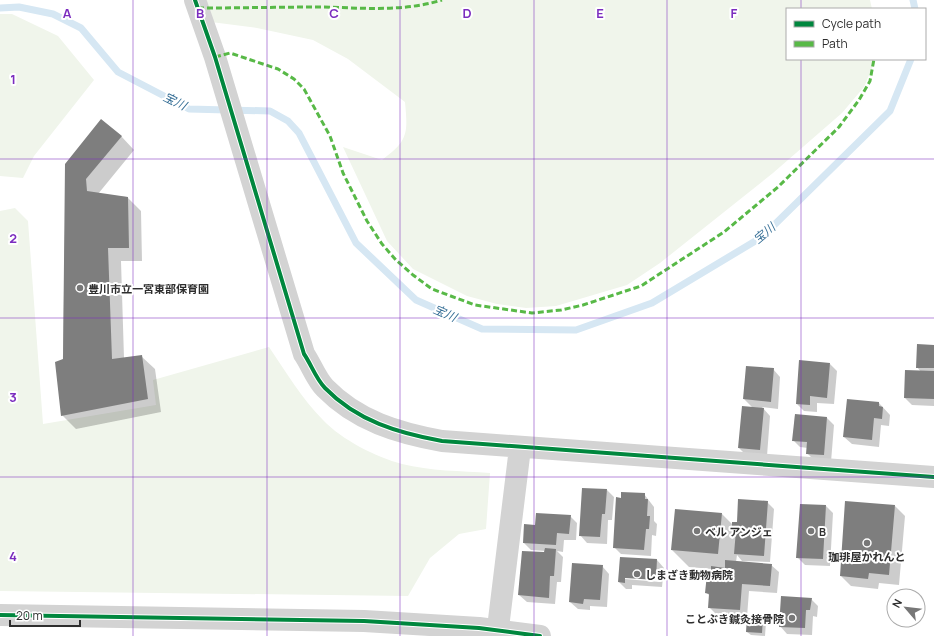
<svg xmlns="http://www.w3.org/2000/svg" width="934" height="636" font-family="Manrope,'Noto Sans JP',sans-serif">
<rect width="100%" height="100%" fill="#fff"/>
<path fill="#f0f5eb" d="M205 0H870L872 9H787V59H875V61L864 87 842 113 773 173 660 263 627 285 556 306 526 308 497 304 467 296 413 269 387 241 343 147 382 160C408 141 408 134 405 102L348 59 313 40 257 28 211 22Z
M0 14H12L58 36 94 80 34 156 23 178 0 176Z
M15 208 28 221 43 424 156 405 153 380 269 347C286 372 302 399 323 420 342 440 376 457 402 464 430 471 461 471 490 473L486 529 459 534 430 558 408 596 0 591V211Z"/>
<path fill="#0003" fill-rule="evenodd" d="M121 136 134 150 98 194 127 197 141 211 142 261H121L124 358 141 356 155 369 161 412 76 429 62 415 66 165Z
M934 346V406L912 405 905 398 921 372 917 367Z
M830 364 837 371 834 404 817 403V412L804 411 797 404Z
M773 369 780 377 778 409 762 407 770 416 767 456 746 455 739 448 753 408 744 399Z
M879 403 890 415 889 426 881 425 879 447 852 444 844 437Z
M795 415 827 418 834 425 831 462 814 460 807 453 808 448 800 447 793 440Z
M607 490 614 497 612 520H608L607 544 587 543 580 535Z
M644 494 654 507V521L657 524 656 536 652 535 651 556 621 554 614 547 622 499Z
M767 502 774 509 770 562 742 561 737 555 736 562 771 565 779 572 777 593 749 591 747 617 716 614 709 607 710 596 707 593 712 569 689 567 672 550 722 514 733 525Z
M826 506 833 513 830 566 805 565 797 557Z
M895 506 905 516 899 585 879 583 878 589 851 586 841 576Z
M570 516 577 523 576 540H564L563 552 557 551 563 557 561 582H557L555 604 527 602 519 595 546 551 531 550 524 543 536 526Z
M620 558 657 560 664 568 662 587 632 585V589H626L619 582ZM625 577 661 580 660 582 625 579Z
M602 566 609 574 607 607 590 606V610L578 609 570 602Z
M811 599 818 606 817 617 813 616 812 635 787 634 780 626Z
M763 619 766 622 765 636 751 635 747 632Z"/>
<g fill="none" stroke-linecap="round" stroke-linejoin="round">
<path stroke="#d6e7f3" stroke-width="7" d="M913 0 915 9
M0 8 19 7 53 14 81 28 118 72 189 109 270 111 288 121 299 133 356 243 416 300 482 329 576 330 652 303 762 237 890 111 911 59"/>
</g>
<path fill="#7e7e7e" d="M101 119 122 136 86 179 87 191 128 197 129 248H108L112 359 142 355 148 399 61 416 55 362 63 359 65 164Z
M917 344 934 345V368H916Z
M799 360 830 363 827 398 810 396V405L796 404Z
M746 366 774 368 771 402 743 399Z
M905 370 934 371V399L904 398Z
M847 399 879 402V406L883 407 882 419 874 418 872 440 843 437Z
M742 406 764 408 760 450 738 448Z
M795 414 827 417 824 455 806 454 807 442 792 441Z
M582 488 607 489 605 514H602L600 537 579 536Z
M621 492 645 493V499H648L647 516H650L649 529H646L644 550 613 548 616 497 621 498Z
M738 499 768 501 764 556 734 554 736 530H732V522H737Z
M845 501 895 505 889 575 869 573 868 579 840 576Z
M800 504 826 505 823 559 796 558Z
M675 509 722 513 718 554 671 550Z
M536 513 571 515 569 534 557 533 556 545 523 543 524 524 535 525Z
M545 548 556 549 554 576H550L549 598 518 595 522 551 544 552Z
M620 557 657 559 656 580 625 578V583L618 582Z
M725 560 772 564 770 586 742 584 740 610 708 608 709 594 705 593 707 574 711 575V566L725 568Z
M572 563 603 565 600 600 584 599 583 604 569 602Z
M781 596 812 598 810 610H806L805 628 779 627Z
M747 617 763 618 762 633 746 632Z"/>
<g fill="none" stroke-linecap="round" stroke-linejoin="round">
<path stroke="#d3d3d3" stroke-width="22" d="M195 0 215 57 304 354C311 364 316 379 325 388 357 421 398 433 442 441L934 477
M0 615 364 621 479 628 540 636
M497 636 520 448"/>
<path stroke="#58b947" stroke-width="3" stroke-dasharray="6 3" stroke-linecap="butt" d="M198 8C240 8 282 7 324 7 363 8 403 12 442 0
M215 57 230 53 278 69 294 79 304 89 330 136 343 173 367 221 382 244 396 260 413 275 432 289 475 305 532 313 561 310 583 305 641 286 724 232 778 187 839 127 859 100 870 81 874 59"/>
<defs>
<path id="cycleway" d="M195 0 215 57 304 354C311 364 316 379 325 388 357 421 398 433 442 441L934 477
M0 615 364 621 479 628 540 636"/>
</defs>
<use href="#cycleway" stroke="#fff" stroke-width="6"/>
<use href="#cycleway" stroke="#00873e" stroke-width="4"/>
</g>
<path fill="none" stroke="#7b2cbf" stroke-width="1" stroke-opacity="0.55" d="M133 0V636M267 0V636M400 0V636M534 0V636M667 0V636M801 0V9M801 59V636M0 159H934M0 318H934M0 477H934"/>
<g fill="#777" stroke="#fff" stroke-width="1.5">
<circle cx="80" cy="288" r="4"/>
<circle cx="697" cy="531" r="4"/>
<circle cx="811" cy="531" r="4"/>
<circle cx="867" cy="543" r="4"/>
<circle cx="637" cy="574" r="4"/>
<circle cx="792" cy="618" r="4"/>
</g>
<g text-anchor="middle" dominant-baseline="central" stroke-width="4" stroke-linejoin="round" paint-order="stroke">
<g font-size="11" font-weight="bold" fill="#2e2e2e" stroke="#fff" text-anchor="start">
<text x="88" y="288">豊川市立一宮東部保育園</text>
<text x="705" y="531">ベル アンジェ</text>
<text x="819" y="531">B</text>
<text x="867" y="556" text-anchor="middle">珈琲屋かれんと</text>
<text x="645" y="574">しまざき動物病院</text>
<text x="784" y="618" text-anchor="end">ことぶき鍼灸接骨院</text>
</g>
<g font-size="12" font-style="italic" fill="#366f96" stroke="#fff">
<text transform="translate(175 101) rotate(26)">宝川</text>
<text transform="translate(764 233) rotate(-40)">宝川</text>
<text transform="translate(445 313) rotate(24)">宝川</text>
</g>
</g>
<g font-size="13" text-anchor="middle" font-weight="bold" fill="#7b2cbf" stroke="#fff" stroke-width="4" stroke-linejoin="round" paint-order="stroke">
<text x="67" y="18">A</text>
<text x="200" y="18">B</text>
<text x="334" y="18">C</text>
<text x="467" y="18">D</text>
<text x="600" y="18">E</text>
<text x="734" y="18">F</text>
<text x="13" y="84">1</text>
<text x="13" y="243">2</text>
<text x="13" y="402">3</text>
<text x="13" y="561">4</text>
</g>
<rect x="786" y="8" width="140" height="52" fill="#ffffff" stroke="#ababab"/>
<rect x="794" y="21" width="20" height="6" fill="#00873e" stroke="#ababab"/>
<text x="822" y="28" font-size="12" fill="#2e2e2e">Cycle path</text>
<rect x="794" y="41" width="20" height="6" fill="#58b947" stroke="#ababab"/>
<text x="822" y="48" font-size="12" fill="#2e2e2e">Path</text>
<g transform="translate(906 608) rotate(298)"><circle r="19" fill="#ffffff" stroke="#ababab"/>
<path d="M0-3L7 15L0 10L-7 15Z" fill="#777777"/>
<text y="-6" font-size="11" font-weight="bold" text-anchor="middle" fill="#2e2e2e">N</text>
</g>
<path d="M10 620v6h70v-6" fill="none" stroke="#2e2e2e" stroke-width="2"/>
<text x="16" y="620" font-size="12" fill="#2e2e2e" stroke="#ffffff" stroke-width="3" paint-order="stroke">20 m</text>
</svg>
